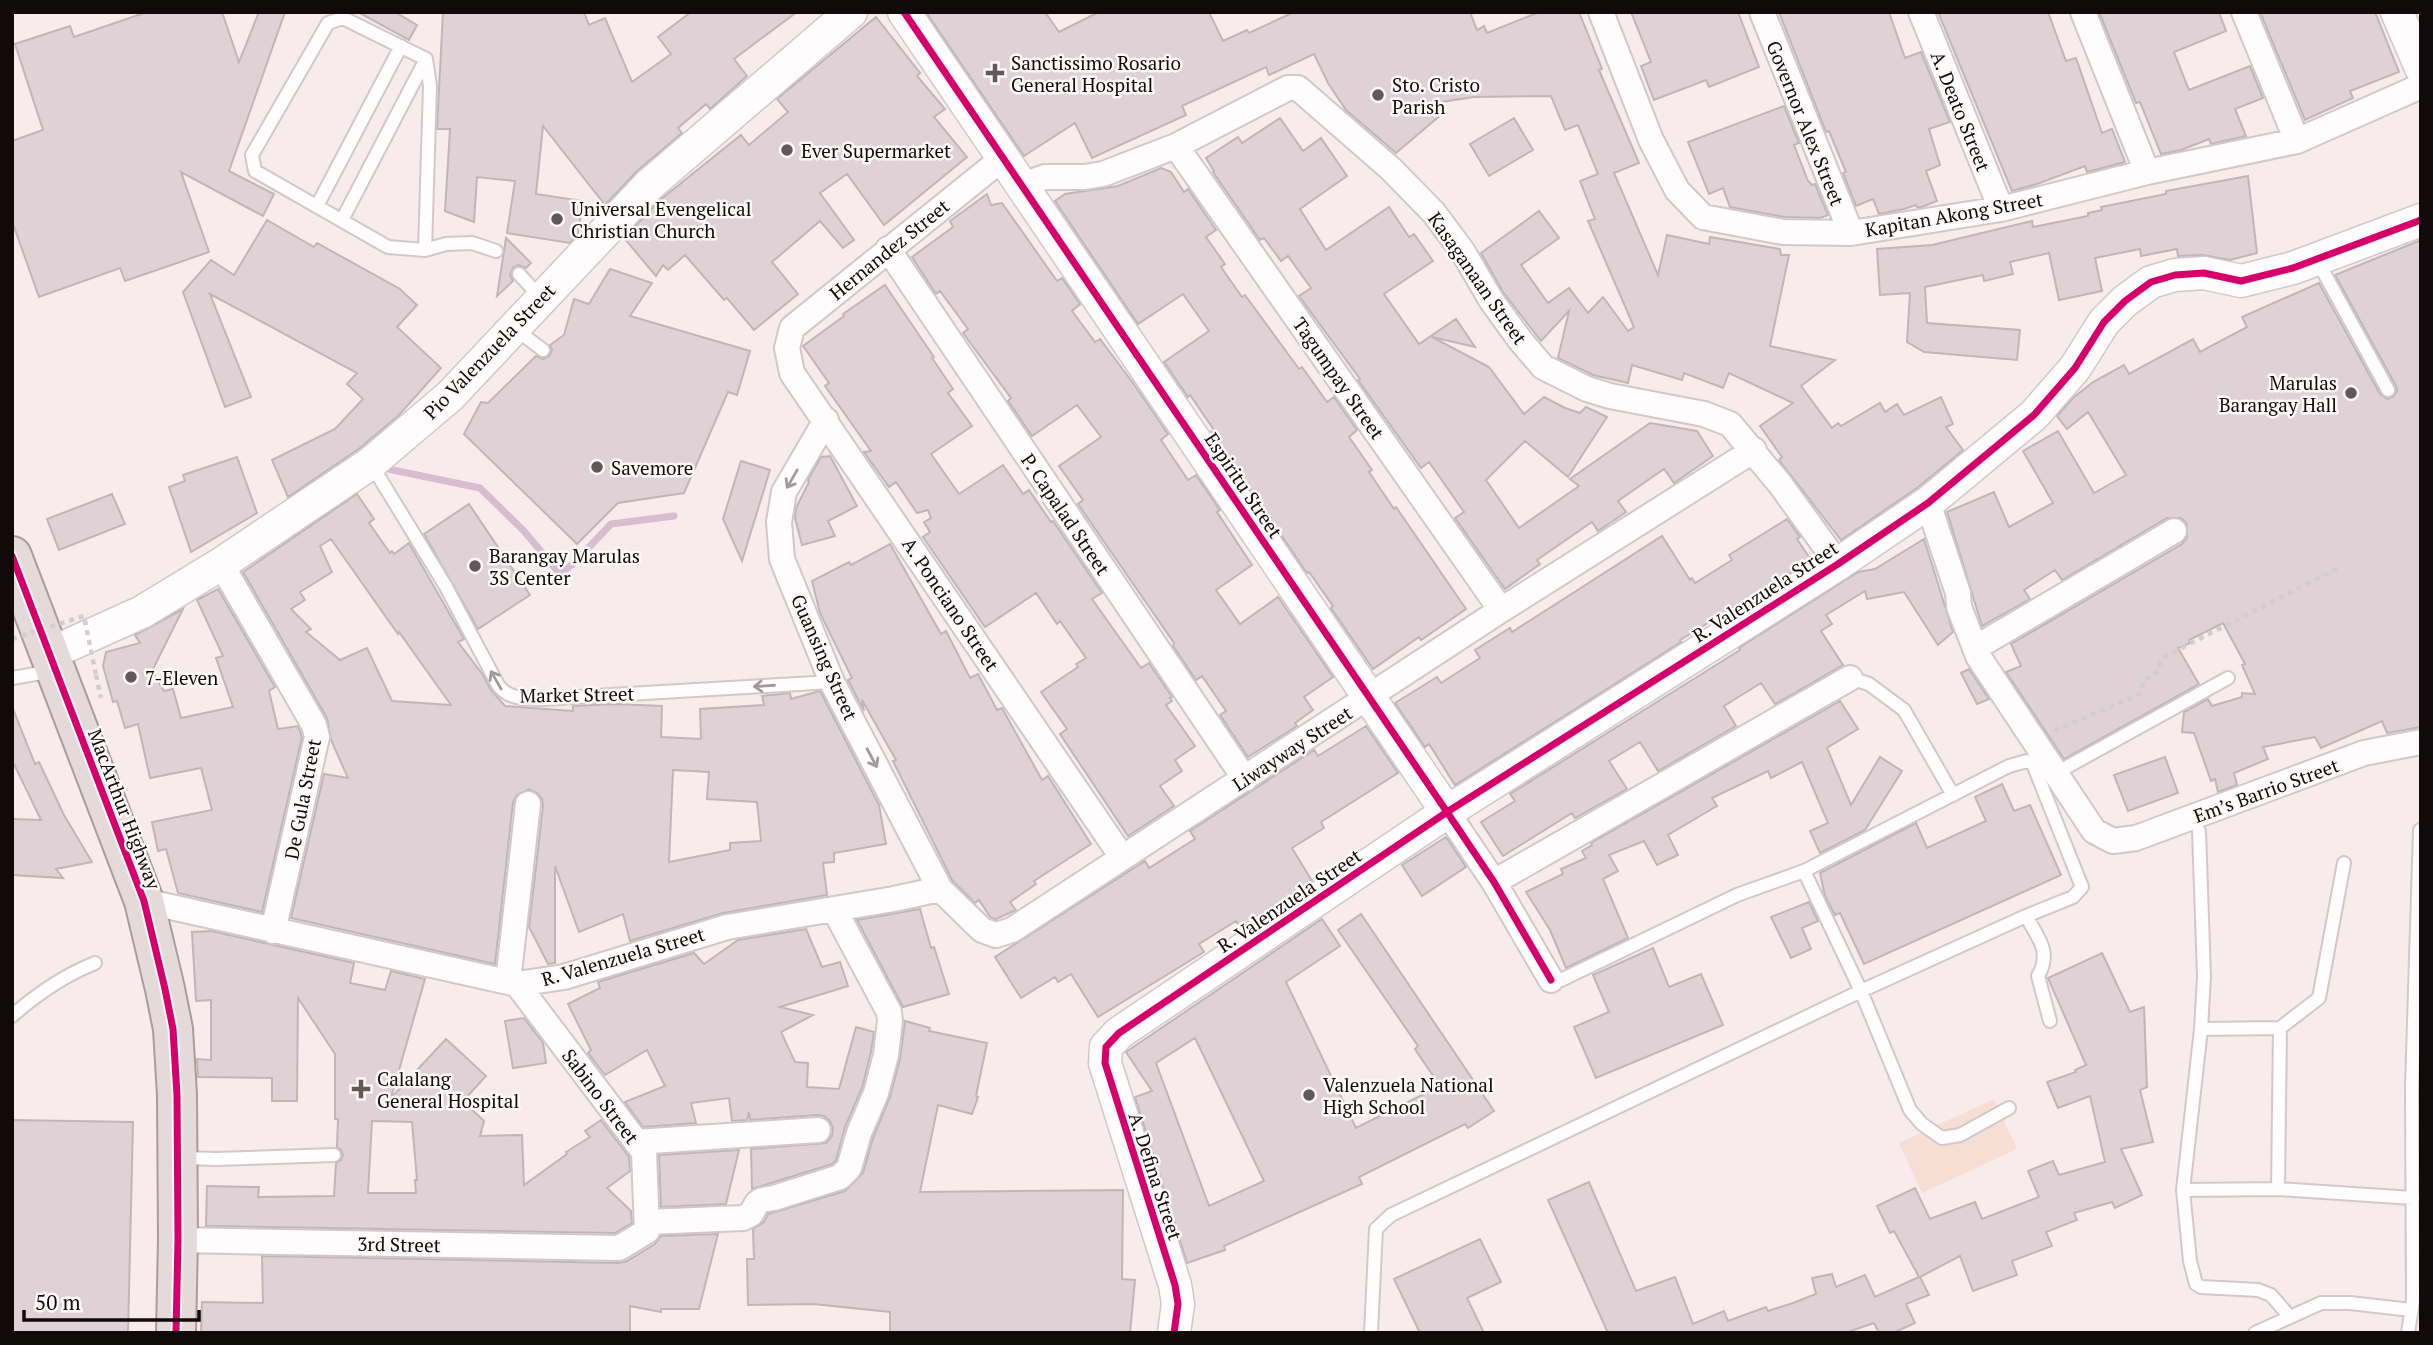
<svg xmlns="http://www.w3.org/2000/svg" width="2433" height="1345" font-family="'PT Serif',serif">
<rect width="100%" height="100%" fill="#f8ebec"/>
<path fill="#f6ded5" d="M1994 1099 2017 1149 1922 1193 1899 1143Z"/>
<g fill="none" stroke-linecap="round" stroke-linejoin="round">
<path stroke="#d7bdcf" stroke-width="7" d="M383 468 480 488 524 531 560 574 574 563 611 524 674 516"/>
</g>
<path fill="#dfd1d5" stroke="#c0b6b8" stroke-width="2" fill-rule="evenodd" d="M147 12H222L239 62 259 12H285L229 171 274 194 263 216 181 172 209 252 125 281 120 268 39 297 12 221V141L43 130 15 44 70 26 74 37Z
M358 12H395L417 25 409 40Z
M443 12H584L589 25 605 18 632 82 671 54 658 37 691 12H797L734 59 747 76 710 109 706 104 678 128 682 133 637 171 605 205 543 126 536 194 583 201 578 233 570 243 507 233 515 181 477 177 474 222 445 211 450 129H437Z
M926 12H1045L1059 32 1099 12H1209L1223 41 1247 30 1249 33 1294 12H1470L1477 30 1484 26 1487 33 1539 12H1579L1602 69 1599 70 1639 163 1614 173 1658 275 1667 235 1709 244 1710 237 1780 249 1781 255H1789L1770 346 1835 360 1801 386 1832 428 1838 423 1841 426 1880 403 1885 412 1897 404 1904 415 1941 397 1953 424 1946 427 1963 450 1917 488 1841 540 1779 460 1782 457 1760 426 1793 403 1729 373 1723 388 1684 373 1682 380 1632 365 1628 383 1593 375 1558 358 1569 311 1541 341 1503 292 1481 253 1539 211 1559 238 1521 265 1548 303 1569 288 1588 313 1603 297 1628 331 1634 327 1588 221 1595 219 1580 181 1598 174 1578 125 1565 130 1551 96 1474 97 1435 103 1443 113 1396 153 1346 110 1328 83 1314 54 1269 75 1266 67 1182 106 1186 115 1092 158 1075 123 1024 156Z
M1631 12H1738L1759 67 1709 87 1706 80 1654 100 1641 66 1651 62Z
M1779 12H1889L1905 58 1921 52 1950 122 1929 129 1940 165 1926 171 1937 201 1922 207H1917L1916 205 1904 209 1879 214 1873 199 1856 206 1843 173 1846 172 1829 131 1826 132Z
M1938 12H2048L2066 61 2076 58 2102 133 2112 129 2125 162 2087 172 2085 166 2037 184 2012 191Z
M2099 12H2219L2226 31 2174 52 2189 90 2250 66 2263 98 2235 109 2246 136 2211 144 2209 139 2181 150 2161 154 2140 102 2136 103Z
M2260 12H2375L2399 72 2350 91 2353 98 2305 120Z
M876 17 920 73 917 76 945 109 934 117 967 157 884 225 847 174 820 193 854 240 843 248 820 221 772 262 798 294 754 330 727 298 724 300 685 255 668 270 663 265 656 276 624 238 660 200 741 135 749 145 788 112 777 99Z
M1784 106 1799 143 1794 145 1808 181 1812 185 1815 184 1828 215 1820 218 1784 217 1730 207 1723 188 1709 194 1688 142Z
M1280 118 1303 151 1321 138 1347 176 1300 209 1326 250 1389 207 1409 237 1414 234 1433 261 1384 294 1419 344 1456 319 1475 347 1432 337 1489 367 1524 414 1544 397 1565 408 1580 413 1586 407 1607 417 1568 477 1525 441 1486 480 1519 528 1579 486 1570 479 1650 423 1697 431 1713 456 1674 483 1664 469 1618 501 1626 512 1598 531 1592 522 1537 560 1540 564 1505 589 1455 518 1464 512 1429 462 1421 468 1358 380 1360 379 1299 296 1311 288 1288 256 1281 261 1264 238 1260 240 1213 172 1214 171 1206 158 1238 137 1242 143Z
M1514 118 1533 150 1489 176 1470 144Z
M1161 168 1171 172 1184 192 1188 189 1216 230 1206 237 1225 264 1221 267 1242 297 1245 295 1299 369 1302 367 1327 402 1334 397 1357 430 1349 437 1372 470 1369 472 1394 509 1396 507 1466 609 1421 640 1419 637 1373 669 1331 608 1333 606 1309 572 1307 573 1211 432 1214 430 1190 395 1188 397 1164 362 1209 331 1183 294 1138 324 1055 201 1065 194 1118 186Z
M2248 176 2257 253 2230 260 2203 255 2178 256 2177 249 2141 256 2140 249 2095 258 2102 291 2059 300 2049 253 2010 262 2013 274 1984 281 1983 275 1925 287 1927 323 2020 330 2017 360 1924 352 1907 342 1910 293 1880 295 1877 249 1932 245 2032 221 2033 227 2088 216V213L2102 210 2101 207 2166 194V191Z
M987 194 991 205 1002 203 1057 281 1062 278 1080 304 1072 311 1095 342 1100 339 1133 383 1168 434 1161 440 1188 480 1196 475 1220 510 1217 512 1252 565 1216 590 1240 624 1278 597 1333 677 1304 697 1313 710 1295 723 1297 726 1248 757 1220 715 1226 711 1202 676 1196 680 1173 646 1174 643 1078 504 1083 500 1059 466 1101 437 1077 405 1032 436 1008 401 1011 398 963 333 968 329 940 291 936 294 912 257 953 227 950 221Z
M267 220 314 247 317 243 400 289 417 305 397 327 441 368 399 415 360 448 288 497 272 460 335 429 363 399 347 384 357 373 210 294 251 397 225 407 183 292 211 260 234 275Z
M506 238 531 263 526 268 518 265 513 268 510 275 513 281 497 296Z
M2421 240V727L2387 733 2382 721 2321 748 2315 737 2263 747 2268 759 2234 773 2237 785 2218 792 2215 779 2211 781 2194 733 2182 732 2184 712 2208 699 2212 706 2242 697V693L2255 694 2242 665 2245 664 2223 623 2189 640 2190 643 2178 648 2199 684 2064 759 2006 672 2021 666 2011 644 2182 544 2187 538V524L2181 518H2167L2062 580 2055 570 2024 590 2030 599 1982 626 1947 512 1994 492 2009 527 2053 503 2023 451 2058 431 2094 493 2126 475 2088 412 2067 429 2057 416 2073 398 2093 382 2124 365 2129 374 2193 339 2200 352 2247 327 2242 317 2319 283 2380 394 2387 399 2393 397 2397 391 2396 386 2335 275Z
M610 269 652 283 630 316 750 351 737 395 728 392 684 493 618 503 577 544 464 434 481 402 488 403 536 356 543 359 549 356 552 350 550 345 564 335 574 299 589 304Z
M885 285 934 357 932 358 953 389 948 393 972 426 931 454 959 494 1003 465 1023 494 1029 490 1051 522 1053 521 1102 593 1092 599 1141 668 1149 663 1172 697 1170 698 1172 701 1166 705 1195 746 1175 760 1182 771 1160 786 1174 806 1128 836 1060 734 1067 729 1041 692 1078 667 1076 664 1086 658 1060 621 1057 624 1036 593 985 627 923 537 930 532 924 522 931 518 928 510 917 513 896 482 889 487 864 452 871 451 825 386 829 383 803 346 844 316 843 314Z
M830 456 857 506 828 521 835 536 802 545 795 518 796 508 809 482 808 480 821 457Z
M237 457 257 513 191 552 169 487 185 481 183 475Z
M741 461 770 470 742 561 723 519Z
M112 494 125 524 59 550 47 519Z
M357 494 374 519 369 523 390 553 392 551 394 554 409 543 464 639 458 642 483 675 491 690 505 706 573 711V706L615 704 662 706 661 737 701 739 700 709 764 705 762 696 790 693 791 699 820 691 879 805 886 844 834 853V862L823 863 827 895 723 913 630 941 623 914 579 932 555 866V963L548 964 529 927 543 806 542 799 537 793 529 789 517 795 513 802 495 964 291 918 324 774 348 778 331 740 327 718 243 572ZM331 539 398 634 399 632 451 705 392 701 367 648 340 660 306 632 311 629 291 609 305 600 300 592 332 572 320 546ZM673 770 709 772 707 799 757 802 761 841 730 843V850L669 862Z
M469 504 530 595 478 629 424 534Z
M1787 519 1800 537 1797 539 1811 560 1680 640 1681 642 1455 785 1429 744 1425 747 1395 703 1437 677 1441 683 1480 658 1475 650 1510 628 1512 632 1662 536 1690 580 1692 578 1695 583 1732 560 1729 555Z
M1924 539 1953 632 1938 645 1904 592 1867 599 1865 591 1826 615 1832 624 1821 631 1843 665 1775 704 1761 683 1724 706 1736 726 1658 771 1640 742 1609 761 1627 789 1575 818 1572 813 1503 856 1481 822 1515 801 1510 794 1740 650 1739 648 1858 572 1875 569Z
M890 544 941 634 946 631 970 678 978 674 997 710 1002 708 1042 780 1048 776 1091 844 1034 881 1036 884 1010 902 1016 910 996 919 991 918 979 900 975 903 952 880 893 761 896 760 862 700 864 711 848 680 852 678 820 613 812 581 849 562 851 565Z
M218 589 275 687 269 691 278 729 298 726 302 737 262 912 178 893 166 849 158 851 152 822 212 810 201 768 150 778 138 724 125 728 117 701 113 702 103 666 106 652 140 643 135 635 183 609 152 671 164 691 173 689 181 718 233 707 216 658 223 656 197 600Z
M1969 669 1989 699 1977 704 1961 673Z
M1840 701 1858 729 1827 748 1851 805 1880 757 1902 771 1865 830 1820 853 1810 831 1828 823 1802 762 1771 778 1768 771 1712 798 1717 806 1668 835 1678 855 1657 865 1644 841 1609 855 1618 871 1603 879 1628 938 1566 968 1550 930 1526 892 1563 874 1561 869 1586 858 1582 851 1592 845 1591 843Z
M13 709 35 764 39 762 64 815 92 862 56 869 63 878 12 875V819L41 820 12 760Z
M1366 726 1398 773 1321 822 1324 828 1292 848 1312 881 1241 928 1236 921 1199 944 1204 952 1098 1017 1071 974 1058 982 1055 977 1021 998 995 957 1145 861 1149 868 1195 839 1190 831 1314 750 1318 756Z
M2165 757 2178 793 2128 811 2114 775Z
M2002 784 2014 811 2030 805 2061 875 1864 964 1840 913 1835 915 1825 896 1820 873 1916 823 1927 848 1986 821 1975 797Z
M1446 837 1466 867 1422 896 1402 865Z
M1809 902 1818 921 1802 928 1811 949 1791 958 1771 917Z
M920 909 931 948 934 947 949 994 903 1007 857 920Z
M1361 914 1494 1111 1468 1128 1465 1124 1359 1177 1362 1184 1224 1246 1225 1250 1187 1263 1135 1097 1152 1091 1126 1052 1322 919 1340 946 1286 982 1356 1128 1440 1086 1415 1049 1418 1046 1338 930ZM1195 1038 1264 1181 1209 1206 1156 1063Z
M806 929 822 967 840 962 848 986 780 1007 813 1015 781 1032 795 1062 808 1063 807 1087 839 1089 856 1027 874 1032 871 1052 862 1088 845 1127 836 1160 832 1164 752 1189 751 1149 826 1143 832 1136 833 1128 830 1121 824 1116 817 1115 750 1120 749 1112 747 1120 732 1121 729 1098 691 1103 696 1123 643 1127 625 1102 665 1086 647 1050 605 1075 588 1053 591 1050 568 1004 600 988 598 982 694 953 704 964 738 940Z
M211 931 354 963 350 983 385 990 391 971 425 979 391 1098 446 1039 486 1076 463 1101 484 1121 480 1136 522 1135 524 1185 567 1154 566 1152 590 1137 585 1131 601 1120 629 1157 630 1171 607 1188 631 1211 632 1223 615 1233 206 1226 207 1186 259 1187 258 1197 334 1196 336 1163 341 1160 343 1155 341 1150 337 1147 338 1119H335V1054L298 998 297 1101H272V1078L198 1077 197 1059 211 1060V1000L196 1001 192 932ZM372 1121 412 1122 417 1180H415L416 1193H368Z
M1653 948 1669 987 1701 974 1723 1025 1596 1078 1574 1027 1609 1012 1593 975Z
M2102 953 2130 1012 2144 1007 2147 1087 2140 1090 2153 1142 2121 1149 2142 1195 2115 1208 2112 1202 2074 1213 2077 1220 2046 1232 2052 1246 2012 1261 2017 1275 1973 1291 1960 1256 1920 1277 1929 1295 1906 1304 1915 1323 1893 1333H1879L1874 1323 1845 1333H1608L1548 1200 1589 1182 1636 1291 1675 1277 1693 1324 1724 1311 1728 1321 1766 1307 1768 1311 1793 1303 1816 1294 1812 1278 1832 1274 1836 1287 1865 1275 1875 1297 1919 1277 1894 1231 1890 1233 1877 1206 1915 1188 1930 1219 1975 1202 1982 1219 2039 1197 2028 1171 2053 1161 2059 1175 2105 1162 2090 1096 2058 1108 2047 1082 2076 1072 2075 1070 2086 1065 2048 978Z
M524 1018 543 1043 546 1063 513 1068 505 1021Z
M905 1021 930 1028 929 1031 987 1043 976 1096 978 1097 972 1114 938 1105 920 1192 1123 1190 1122 1279 1135 1280 1130 1333H890V1312L813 1304 748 1305 747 1259H754L753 1229 764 1222 768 1214 845 1191 863 1173 873 1138 890 1097 900 1059Z
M12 1120 133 1122 128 1333H12Z
M739 1150 726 1204 661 1207 659 1155Z
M718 1234 699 1309H661V1312L630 1306V1332L201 1333 202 1302 263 1303 262 1256 619 1263 627 1261 655 1244 661 1236Z
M1480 1239 1501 1282 1467 1298 1484 1333H1420L1394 1279Z"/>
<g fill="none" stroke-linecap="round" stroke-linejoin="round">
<defs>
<path id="service" d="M317 206 401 46
M342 220 426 59
M425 250 430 86 426 59 343 18 328 23 252 155 255 171 388 247 425 250 446 244 472 243 496 251
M2317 260 2388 390
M519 274 540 297
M514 328 543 350
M371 464 445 585 498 685C508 700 527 698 543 699L832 682
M12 678 53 671
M1850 678 1869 684 1904 710 1953 795
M2056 773 2228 678
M2199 831 2204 976 2201 1029 2183 1190 2190 1261 2196 1284 2201 1287 2258 1290 2271 1295 2290 1317
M2026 916C2038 938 2052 952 2038 976L2050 1021
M1551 980H1561L1737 895 1804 871 1861 991 1910 1110 1922 1124 1942 1138 1960 1135 2009 1108
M12 1016C38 993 63 976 95 963
M2201 1029 2280 1028 2319 998 2344 863
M183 1158 216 1159 334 1155
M2278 1189 2280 1028
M2183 1190 2278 1189 2413 1198
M1371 1333 1376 1229 1391 1215 1861 991 2026 916 2073 897 2082 887 2033 764 2027 761 2009 766 1804 871
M2255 1333 2321 1303H2350L2411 1310
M2408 1333 2413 1301 2412 1087 2420 830"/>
<path id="minor" d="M1601 12 1651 140 1677 190 1703 217 1783 232 1851 233 2001 209 2147 172 2297 141 2421 86
M1762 12 1851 233
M1921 12 2001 209
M2083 12 2147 172
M2244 12 2297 141
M1176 146 1501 610
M1003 158 792 328 787 348 792 373 1122 857
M1023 185 1045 177H1085L1103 174 1176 146 1288 88H1298L1391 169 1434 213 1463 252 1491 300 1520 340 1543 367 1587 389 1610 396 1704 414 1730 424 1780 484 1838 564
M888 249 1245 779
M826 420 784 492 779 522 782 559 832 682 940 889 982 930 996 935 1012 930 1501 610 1754 450
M1928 503 1958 593 1959 607 1978 656 2094 831 2113 841 2136 838 2364 753 2421 742
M221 564 314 725 317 737 273 931
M1975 648 2174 531
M1447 812 1494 882 1551 980
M1494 882 1850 678
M144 901 517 984 564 977 727 927 894 899 940 889
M508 982 528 804
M636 1142 818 1130
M647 1222 743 1218 751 1214 757 1203 762 1200 774 1198 840 1177 849 1168 859 1133 876 1093 886 1055 890 1021 889 1012 834 909
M178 1240 619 1248 647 1231 644 1152 517 984"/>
<path id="tertiary" d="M904 12 1447 812
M2397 12 2421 68
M49 654 142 612 221 564 371 463 450 396 649 185 851 12
M1174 1333 1178 1304 1175 1285 1105 1063 1106 1047 1119 1033 1447 812 1838 564 1928 503 2034 415 2075 368 2104 322 2125 301 2151 282 2175 275 2204 273 2241 281 2293 268 2421 220"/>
<path id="trunk" d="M12 556 144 901 165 989 173 1029 177 1095 178 1240 176 1333"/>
</defs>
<use href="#service" stroke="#d2c8c9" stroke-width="16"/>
<use href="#minor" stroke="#d2c8c9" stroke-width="28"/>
<use href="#tertiary" stroke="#d2c8c9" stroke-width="35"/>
<use href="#trunk" stroke="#ac9b9a" stroke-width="42"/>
<path stroke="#d2cdce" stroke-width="4.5" stroke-dasharray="5 5" stroke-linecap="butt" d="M96 675 101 698
M2054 731 2136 696 2141 692 2144 680 2159 671 2161 661 2164 657 2338 568"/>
<use href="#service" stroke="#fefcfc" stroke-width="12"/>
<use href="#minor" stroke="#fefcfc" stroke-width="24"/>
<use href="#tertiary" stroke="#fefcfc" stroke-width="32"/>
<use href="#trunk" stroke="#e4dad9" stroke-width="38"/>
<path stroke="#d2cdce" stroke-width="4.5" stroke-dasharray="5 5" stroke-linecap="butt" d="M12 639 84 616 96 675"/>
<defs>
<path id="cycleway" d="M904 12 1447 812 1494 882 1551 980
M12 556 144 901 165 989 173 1029 177 1095 178 1240 176 1333
M1174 1333 1178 1304 1175 1285 1105 1063 1106 1047 1119 1033 1447 812 1838 564 1928 503 2034 415 2075 368 2104 322 2125 301 2151 282 2175 275 2204 273 2241 281 2293 268 2421 220"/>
</defs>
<use href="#cycleway" stroke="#fdf9f9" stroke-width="11"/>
<use href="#cycleway" stroke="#d6006c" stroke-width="7"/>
</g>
<defs><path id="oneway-shaft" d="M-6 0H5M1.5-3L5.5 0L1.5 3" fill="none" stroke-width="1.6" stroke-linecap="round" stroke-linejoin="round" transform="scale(1.75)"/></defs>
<g stroke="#9f9b9b">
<use href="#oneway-shaft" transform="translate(792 479) rotate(120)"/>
<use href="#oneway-shaft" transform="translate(496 680) rotate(-120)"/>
<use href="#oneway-shaft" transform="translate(764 686) rotate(176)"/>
<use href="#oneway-shaft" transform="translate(872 758) rotate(62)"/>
</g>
<g fill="#625859" stroke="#fdf9f9" stroke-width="2.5">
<path d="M991.5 62.5h7v7h7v7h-7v7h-7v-7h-7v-7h7z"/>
<circle cx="1378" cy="95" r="7"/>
<circle cx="787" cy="150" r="7"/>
<circle cx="557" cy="219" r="7"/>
<circle cx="2351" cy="393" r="7"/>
<circle cx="597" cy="467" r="7"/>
<circle cx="475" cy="566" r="7"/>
<circle cx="131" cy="677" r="7"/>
<path d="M357.5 1078.5h7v7h7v7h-7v7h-7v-7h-7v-7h7z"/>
<circle cx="1309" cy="1095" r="7"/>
</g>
<g text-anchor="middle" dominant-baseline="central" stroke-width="5" stroke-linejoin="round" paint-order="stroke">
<g font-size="19" fill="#11090a" stroke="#fdf9f9" text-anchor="start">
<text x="1011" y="62">Sanctissimo Rosario<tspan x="1011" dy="22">General Hospital</tspan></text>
<text x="1392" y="84">Sto. Cristo<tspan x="1392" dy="22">Parish</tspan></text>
<text x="801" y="150">Ever Supermarket</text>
<text x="571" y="208">Universal Evengelical<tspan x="571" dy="22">Christian Church</tspan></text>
<text x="2337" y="382" text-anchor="end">Marulas<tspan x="2337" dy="22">Barangay Hall</tspan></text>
<text x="611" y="467">Savemore</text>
<text x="489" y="555">Barangay Marulas<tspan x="489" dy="22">3S Center</tspan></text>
<text x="145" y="677">7-Eleven</text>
<text x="377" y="1078">Calalang<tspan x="377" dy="22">General Hospital</tspan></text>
<text x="1323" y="1084">Valenzuela National<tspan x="1323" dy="22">High School</tspan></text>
</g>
<g font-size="19" fill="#11090a" stroke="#fdf9f9">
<text transform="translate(1961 111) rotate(68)">A. Deato Street</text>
<text transform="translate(1806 123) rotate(68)">Governor Alex Street</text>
<text transform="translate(1954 214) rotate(-10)">Kapitan Akong Street</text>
<text transform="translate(889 249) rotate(-39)">Hernandez Street</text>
<text transform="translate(1478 278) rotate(55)">Kasaganaan Street</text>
<text transform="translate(489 351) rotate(-46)">Pio Valenzuela Street</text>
<text transform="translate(1339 378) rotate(55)">Tagumpay Street</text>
<text transform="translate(1244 485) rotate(56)">Espiritu Street</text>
<text transform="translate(1066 514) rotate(56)">P. Capalad Street</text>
<text transform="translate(1765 591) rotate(-33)">R. Valenzuela Street</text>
<text transform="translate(951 604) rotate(56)">A. Ponciano Street</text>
<text transform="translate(825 657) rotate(66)">Guansing Street</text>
<text transform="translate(577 694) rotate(-1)">Market Street</text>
<text transform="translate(1292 748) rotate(-33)">Liwayway Street</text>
<text transform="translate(2266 790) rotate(-20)">Em’s Barrio Street</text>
<text transform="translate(302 799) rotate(-79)">De Gula Street</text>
<text transform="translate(125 809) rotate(69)">MacArthur Highway</text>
<text transform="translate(1289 900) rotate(-34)">R. Valenzuela Street</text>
<text transform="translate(623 956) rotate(-16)">R. Valenzuela Street</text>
<text transform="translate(601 1096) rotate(53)">Sabino Street</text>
<text transform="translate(1156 1176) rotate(72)">A. Defina Street</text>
<text transform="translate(399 1244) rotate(1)">3rd Street</text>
</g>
</g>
<rect width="2433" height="1345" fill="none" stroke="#11090a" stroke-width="28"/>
<path d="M24 1310v10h175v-10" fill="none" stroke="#11090a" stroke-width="3.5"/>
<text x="35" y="1310" font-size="21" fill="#11090a" stroke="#fdf9f9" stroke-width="5" paint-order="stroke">50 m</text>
</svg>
